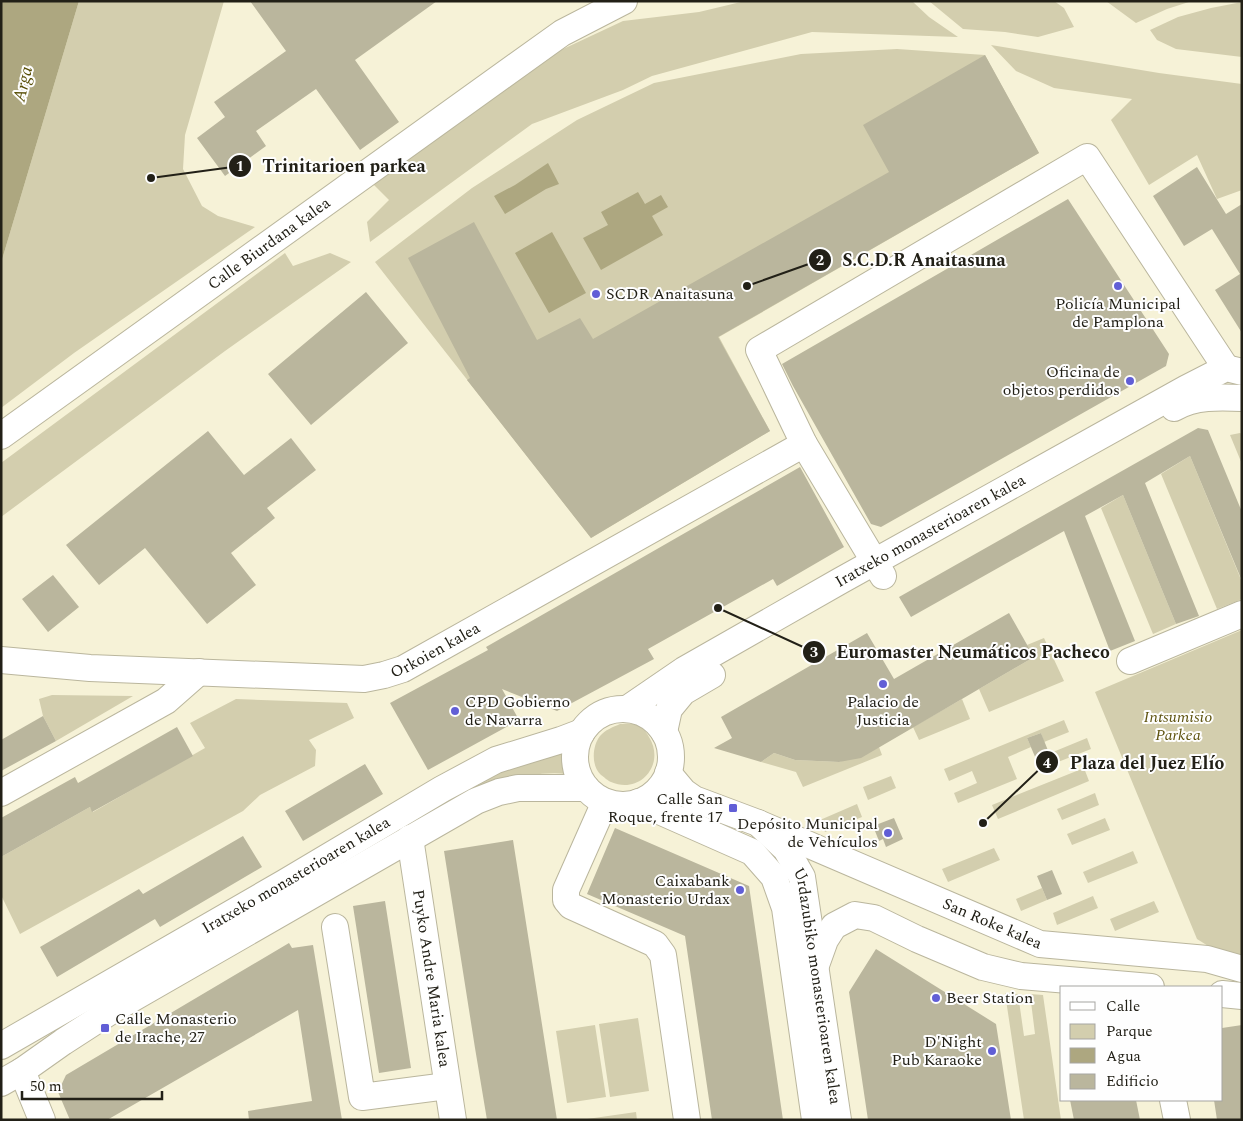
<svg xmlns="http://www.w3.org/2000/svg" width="1243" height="1121" font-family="Spectral,serif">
<rect width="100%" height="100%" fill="#f6f2d7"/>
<path fill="#d3ceae" d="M79 1H224L185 135 183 169 202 206 218 216 255 227 74 353 1 408V263Z
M745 1H912L929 17 958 37 812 32 652 76 623 90 532 124 370 242 367 222 389 200 373 184 561 50 623 21 699 12Z
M929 1H1054L1064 8 1074 27 1038 37 1005 32 963 29Z
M1106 1H1192L1167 9 1136 23Z
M1242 2V57L1176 49 1157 40 1150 30 1178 17 1211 8Z
M991 45 1159 73 1242 84V190L1217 199 1197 155 1149 185 1111 120 1132 99 1054 88 1016 71Z
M897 49 985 55 1039 153 719 337 770 431 591 538 375 262 472 188 577 120 654 83 801 54Z
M285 253 293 266 330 253 351 262 225 351 1 517V463Z
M1240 433 1242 434V464L1230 435Z
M1190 456 1242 582V599L1217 609 1161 474Z
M1123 495 1176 624 1153 634 1101 508Z
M1242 630V956L1213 949 1197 939 1095 692Z
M1044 638 1064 681 989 712 979 689 1034 657 1027 645Z
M52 695 133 696 56 741 43 716 39 699Z
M236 699 347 703 354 718 309 740 316 750 315 766 260 795 243 811 20 934 1 895V857L90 807 93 812 205 748 190 723Z
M962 699 970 719 919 740 913 727Z
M1064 720 1069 732 1044 742 1041 733 1027 738 1031 747 1008 757 1017 779 958 803 954 793 977 783 972 771 949 781 944 769Z
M620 724C624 724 631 723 635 724 641 726 646 731 649 737 666 764 640 795 611 782 608 781 604 777 601 775 591 766 592 746 600 736 605 730 613 727 620 724Z
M1087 738 1091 749 1058 762 1053 752Z
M565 746 567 774C526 770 494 786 456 799L453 793 470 782Z
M879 747 882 755 803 787 796 772 761 762 774 753 795 760 839 762Z
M1084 768 1089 781 998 819 992 805Z
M891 776 896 788 868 800 863 787Z
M1095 793 1099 805 1062 820 1057 809Z
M857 804 862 817 825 832 820 820Z
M1105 818 1110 830 1072 845 1067 834Z
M994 848 1000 860 948 882 942 869Z
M1133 851 1138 863 1088 883 1083 872Z
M1042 888 1047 900 1021 911 1016 899Z
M1093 896 1098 908 1057 925 1053 913Z
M1154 901 1159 912 1115 931 1110 919Z
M1005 993 1018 994 1024 1036 1035 1034 1030 994 1043 995 1061 1120H1024Z
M638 1018 649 1091 610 1097 599 1024Z
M595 1025 606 1097 567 1103 556 1031Z
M636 1112 637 1120H587V1119Z"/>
<path fill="#ada780" d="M1 1H79L1 263Z
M548 163 559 184 546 189 505 214 494 196 515 185Z
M638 192 645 204 661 195 668 207 652 216 663 235 601 270 583 238 608 225 601 212Z
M552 232 586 293 549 313 515 253Z"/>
<path fill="#bab69d" d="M250 1H437L355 60 399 122 360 150 316 89 256 131 266 146 225 176 197 138 225 117 214 102 286 51Z
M985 55 1039 153 718 337 770 431 591 538 467 380 470 378 408 258 474 222 537 340 580 318 593 339 889 172 863 125Z
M1197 167 1226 214 1242 204V333L1215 290 1240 274 1212 229 1184 246 1153 196Z
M1068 199 1169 354 1166 366 881 527 871 524 793 386 782 364Z
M366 292 408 343 311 425 268 374Z
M1198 428 1208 430 1242 512V581L1190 456 1145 483 1199 616 1176 624 1123 495 1085 516 1135 641 1110 651 1064 531 911 617 899 597Z
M208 431 244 475 291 438 316 470 267 508 275 518 231 553 256 585 207 624 145 548 99 585 66 545Z
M800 467 844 547 777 586 773 579 648 649 654 659 557 711 502 689 519 720 428 770 390 703 488 650 486 647Z
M53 575 79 607 48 632 22 599Z
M1009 613 1034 657 861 758 839 762 795 760 774 753 761 762 714 748 732 738 721 717 867 633 894 679Z
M43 716 56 741 1 771V740Z
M177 727 193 756 92 812 90 807 1 857V818L75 777 78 783Z
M1041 733 1049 753 1036 759 1027 738Z
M365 764 383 794 303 841 285 811Z
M894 818 903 839 886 847 883 839 879 841 873 826Z
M615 828 749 886 783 1120H712L685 936 587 894Z
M243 836 262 867 160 927 155 919 57 977 40 947 139 889 143 894Z
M513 840 557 1120H487L475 1048 444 851Z
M1052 870 1062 894 1047 900 1037 876Z
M385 901 411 1068 379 1073 353 906Z
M289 943 292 948 313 945 342 1120H249L248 1111 312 1101 298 1010 107 1120H70L58 1092 66 1075Z
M876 949 996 1024 1011 1120H868L849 992Z
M1242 1025V1120H1217L1214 1100H1222V1028Z
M1070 1100H1136L1140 1120H1074Z"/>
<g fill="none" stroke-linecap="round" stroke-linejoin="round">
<defs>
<g id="minor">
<path d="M1174 408C1195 396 1219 397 1242 398"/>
<path id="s1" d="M1 436 562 33 624 1"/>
<path d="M883 576 804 444 759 350 1087 157 1226 368"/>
<path id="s2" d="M1 660 90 668 364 679 384 675 403 669 804 444"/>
<path d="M1130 661 1242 614"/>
<path id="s3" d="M627 709 684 670 840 581 1185 389 1226 368 1242 372"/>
<circle cx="623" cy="757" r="48"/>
<path d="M664 732 669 709 683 692 712 675"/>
<path id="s4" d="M668 773 684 792 694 799 758 823 786 849 802 877 838 1120"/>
<path d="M1 793 166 701 199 672"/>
<path d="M605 802 566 890V900L571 906 655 944 663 955 687 1120"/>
<path d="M639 802 752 852 774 877 785 908 815 1120"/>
<path id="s5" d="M758 823 1040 944 1207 959 1242 969"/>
<path id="s6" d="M410 838 453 1120"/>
<path d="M335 927 362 1097 447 1086"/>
<path d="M816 965 825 940 834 926 855 915 874 918 917 939 983 967 1021 976 1151 987"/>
<path d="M1222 994 1242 996"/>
<path id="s7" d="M1 1046 284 883 442 789 496 760 561 740 582 732"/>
<path d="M22 1071 42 1120"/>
<path d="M1 1083 22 1071 63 1042 114 1009 476 801 499 792 518 788H586"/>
<path d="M1173 1100 1177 1120"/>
</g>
</defs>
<use href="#minor" stroke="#bab69d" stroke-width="28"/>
<use href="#minor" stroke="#fff" stroke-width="26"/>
</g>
<g fill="#615ed6" stroke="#fefefe" stroke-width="2">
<circle cx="1118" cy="286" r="5"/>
<circle cx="596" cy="294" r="5"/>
<circle cx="1130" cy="381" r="5"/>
<circle cx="883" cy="684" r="5"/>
<circle cx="455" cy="711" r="5"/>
<rect x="728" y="803" width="10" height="10" rx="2.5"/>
<circle cx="888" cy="833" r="5"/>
<circle cx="740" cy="890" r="5"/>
<circle cx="936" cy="998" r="5"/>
<rect x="100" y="1023" width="10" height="10" rx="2.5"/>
<circle cx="992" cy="1051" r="5"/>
</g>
<g text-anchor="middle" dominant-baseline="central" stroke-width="4" stroke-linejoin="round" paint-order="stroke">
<g font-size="16" fill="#222017" stroke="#fefefe">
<text stroke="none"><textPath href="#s1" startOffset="330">Calle Biurdana kalea</textPath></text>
<text stroke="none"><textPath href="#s3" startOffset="352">Iratxeko monasterioaren kalea</textPath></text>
<text stroke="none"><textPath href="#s2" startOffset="441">Orkoien kalea</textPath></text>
<text stroke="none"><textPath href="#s7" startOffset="341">Iratxeko monasterioaren kalea</textPath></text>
<text stroke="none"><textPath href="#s5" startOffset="255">San Roke kalea</textPath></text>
<text stroke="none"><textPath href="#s6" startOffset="142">Puyko Andre Maria kalea</textPath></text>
<text stroke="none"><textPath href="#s4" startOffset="286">Urdazubiko monasterioaren kalea</textPath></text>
</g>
<g font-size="16" fill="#222017" stroke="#fefefe" text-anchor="end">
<text x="606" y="294" text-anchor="start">SCDR Anaitasuna</text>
<text x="1118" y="304" text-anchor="middle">Policía Municipal<tspan x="1118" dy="18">de Pamplona</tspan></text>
<text x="1120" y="372">Oficina de<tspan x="1120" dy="18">objetos perdidos</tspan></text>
<text x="465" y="702" text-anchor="start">CPD Gobierno<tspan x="465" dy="18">de Navarra</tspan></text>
<text x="883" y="702" text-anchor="middle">Palacio de<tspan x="883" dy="18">Justicia</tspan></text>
<text x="723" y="799">Calle San<tspan x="723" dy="18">Roque, frente 17</tspan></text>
<text x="878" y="824">Depósito Municipal<tspan x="878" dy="18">de Vehículos</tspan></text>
<text x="730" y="881">Caixabank<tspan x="730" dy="18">Monasterio Urdax</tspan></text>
<text x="946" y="998" text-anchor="start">Beer Station</text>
<text x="115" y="1019" text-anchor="start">Calle Monasterio<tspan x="115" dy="18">de Irache, 27</tspan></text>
<text x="982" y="1042">D'Night<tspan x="982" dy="18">Pub Karaoke</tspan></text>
</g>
<g font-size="16" font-style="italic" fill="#5e530f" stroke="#fefefe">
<text x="1178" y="717">Intsumisio<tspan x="1178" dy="18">Parkea</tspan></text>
</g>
<g font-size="18" font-style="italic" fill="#584e06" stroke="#fefefe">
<text transform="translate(23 84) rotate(-77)">Arga</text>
</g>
</g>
<path fill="none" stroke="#222017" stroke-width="2" d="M151 178L240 166M747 286L820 260M718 608L814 652M983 823L1047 762"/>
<g fill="#222017" stroke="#fefefe" stroke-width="2">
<circle cx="151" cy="178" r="5"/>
<circle cx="747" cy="286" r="5"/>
<circle cx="718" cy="608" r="5"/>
<circle cx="983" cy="823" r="5"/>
<circle cx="240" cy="166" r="12"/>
<circle cx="820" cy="260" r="12"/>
<circle cx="814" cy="652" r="12"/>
<circle cx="1047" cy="762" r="12"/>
</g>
<g font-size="15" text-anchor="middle" font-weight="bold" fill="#fff">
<text x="240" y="171">1</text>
<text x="820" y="265">2</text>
<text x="814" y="657">3</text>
<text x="1047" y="768">4</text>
</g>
<g font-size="18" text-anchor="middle" font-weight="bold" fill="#222017" stroke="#fefefe" stroke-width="4" stroke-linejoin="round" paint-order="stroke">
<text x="344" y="172">Trinitarioen parkea</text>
<text x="924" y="266">S.C.D.R Anaitasuna</text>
<text x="973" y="658">Euromaster Neumáticos Pacheco</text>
<text x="1147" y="769">Plaza del Juez Elío</text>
</g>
<rect width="1243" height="1121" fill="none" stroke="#222017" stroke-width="5"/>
<rect x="1060" y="986" width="162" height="115" fill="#fefefe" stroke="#a6a5a2"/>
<rect x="1070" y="1002" width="25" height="8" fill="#ffffff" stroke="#a6a5a2"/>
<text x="1106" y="1011" font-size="15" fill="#222017">Calle</text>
<rect x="1070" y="1024" width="25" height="15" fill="#d3ceae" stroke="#a6a5a2"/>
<text x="1106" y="1036" font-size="15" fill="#222017">Parque</text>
<rect x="1070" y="1048" width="25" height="15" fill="#ada780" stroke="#a6a5a2"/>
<text x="1106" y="1061" font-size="15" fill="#222017">Agua</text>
<rect x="1070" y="1074" width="25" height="15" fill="#bab69d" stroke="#a6a5a2"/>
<text x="1106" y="1086" font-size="15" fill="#222017">Edificio</text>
<path d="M22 1091v8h140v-8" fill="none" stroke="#222017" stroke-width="2.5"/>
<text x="30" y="1091" font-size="15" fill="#222017" stroke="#fefefe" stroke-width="4" paint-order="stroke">50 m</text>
</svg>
